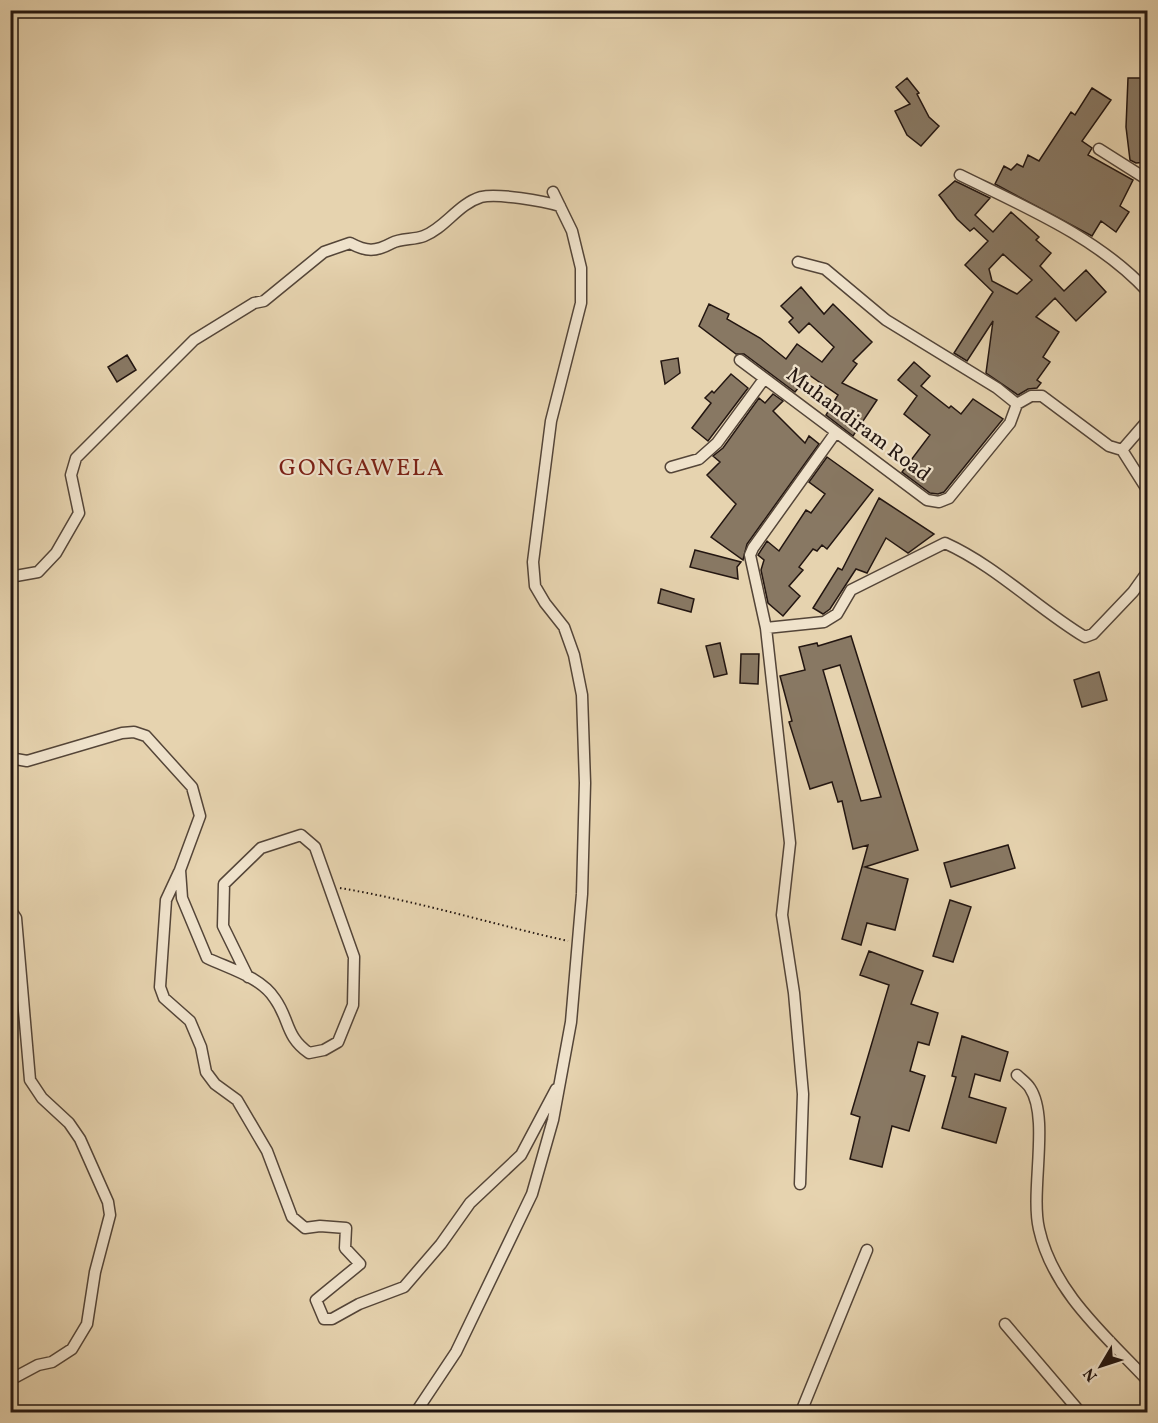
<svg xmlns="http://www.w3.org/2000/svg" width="1158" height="1423" font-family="Vollkorn,serif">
<rect width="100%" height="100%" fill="#e6d3af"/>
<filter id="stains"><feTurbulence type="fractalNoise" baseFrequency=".00333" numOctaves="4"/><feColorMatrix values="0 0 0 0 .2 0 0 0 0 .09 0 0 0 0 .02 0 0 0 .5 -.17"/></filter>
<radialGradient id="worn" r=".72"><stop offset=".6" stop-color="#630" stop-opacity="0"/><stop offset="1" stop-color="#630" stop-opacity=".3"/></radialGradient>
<path fill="#887863" stroke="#231611" stroke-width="1.5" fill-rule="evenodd" d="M907 78 919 93 917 94 929 117 939 126 921 146 907 135 895 111 910 104 896 87Z
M1128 78H1148V162L1136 163 1130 160 1126 127Z
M1092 88 1111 100 1082 141 1092 148 1088 155 1133 180 1120 206 1129 212 1116 232 1101 221 1092 236 995 184 1004 166 1011 170 1017 164 1023 167 1028 155 1039 161 1071 112 1075 115Z
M955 181 990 198 975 215 993 232 1011 212 1039 237 1036 240 1051 253 1040 266 1064 291 1086 270 1106 292 1076 321 1055 298 1036 317 1059 332 1043 357 1050 362 1037 380 1041 383 1037 388 1028 389 1018 395 986 373 993 321 967 361 954 353 993 292 965 265 988 241 974 228 970 231 957 219 939 195ZM1003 254 1032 280 1017 294 992 281 989 269Z
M801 287 824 314 833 304 872 342 853 361 857 364 842 383 877 400 853 436 826 415 838 395 809 375 795 392 744 354H736L699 326 709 304 729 314 727 319 760 338 786 359 797 344 822 362 834 347 809 323 799 333 789 322 793 318 781 306Z
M127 355 136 370 117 382 108 367Z
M678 358 680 373 665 384 661 361Z
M914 362 930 376 921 386 949 408 951 406 961 414 973 399 1003 419 944 492 938 494 930 493 902 472 930 435 904 414 917 396 898 380Z
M731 374 748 388 708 441 692 428 711 403 705 398 712 391 714 393Z
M773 394 783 401 773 411 805 443 809 436 819 444 747 544 743 560 711 537 736 504 707 475 720 462 713 456 723 448 759 398 765 403Z
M827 457 873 490 827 549 822 545 817 551 813 549 799 567 803 570 789 586 800 596 783 616 768 603 761 570 764 560 758 555 767 541 779 551 806 510 811 513 825 494 809 482Z
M879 498 934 534 908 553 886 538 867 573 856 569 830 609 823 614 813 608 838 568 842 570Z
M695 550 741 562 737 567 738 579 690 567Z
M661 589 694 599 691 612 658 603Z
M851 636 918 850 865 867 908 879 895 930 867 923 861 945 842 939 868 845 853 849 842 801 838 802 832 782 810 789 789 722 792 721 780 676 805 670 799 647 817 643 818 646ZM840 665 881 797 861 801 823 670Z
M720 643 727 674 714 677 706 646Z
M741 654H759L758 684 740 683Z
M1099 672 1107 700 1082 707 1074 680Z
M1008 845 1015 868 951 887 944 863Z
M950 900 971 907 953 962 933 956Z
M869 951 923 971 911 1004 938 1013 929 1045 918 1042 910 1071 925 1076 909 1131 892 1126 882 1167 850 1159 860 1117 851 1114 889 985 860 975Z
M962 1036 1008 1052 1000 1081 975 1074 969 1097 1006 1108 996 1143 942 1128 956 1077 952 1076Z"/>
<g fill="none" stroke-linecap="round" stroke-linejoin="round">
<defs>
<path id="street" d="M1099 149 1148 180
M960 175C1025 207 1099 238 1148 292
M798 262 825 269 886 320 997 388 1017 404 1031 396H1042L1109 446 1122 450 1148 491
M740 360 927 500 939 502 949 498 1010 423 1017 404
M1122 450 1148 420
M671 467 699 459 717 443 764 379
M10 577 38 572 56 553 79 513 71 475 76 458 194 340 254 303 264 301 324 252 350 243C367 252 375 252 392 243 401 238 414 240 424 236 445 228 458 204 481 197 498 193 543 201 560 206
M766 628 824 622 837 614 851 590 945 543C996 566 1037 608 1085 637L1093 634 1133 592 1148 571
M10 758 27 761 122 733 134 732 146 736 192 787 200 816 180 870 182 898 207 958C230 969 261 977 275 999 290 1020 285 1036 309 1053L324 1050 338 1042 353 1005 354 957 315 847 301 835 261 848 224 884 223 926 248 977
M179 872 166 900 160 987 164 998 190 1021 201 1047 206 1072 215 1084 237 1100 267 1151 292 1217 305 1228 320 1226 346 1228 345 1248 360 1264 316 1300 324 1319H332L359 1304 404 1287 441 1244 470 1203 521 1155 556 1089
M10 909 16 918 30 1080 42 1098 69 1123 80 1139 108 1202 110 1215 95 1272 87 1324 72 1349 52 1362 38 1365 10 1380
M1017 1075C1021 1079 1027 1083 1030 1088 1050 1118 1030 1191 1039 1229 1053 1292 1106 1336 1148 1381
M800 1184 803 1094 794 993 782 915 790 843 766 628 750 555 753 548 836 432
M1005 1324 1080 1412
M416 1412 456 1352 532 1194 553 1120 571 1022 582 894 585 783 582 695 574 655 564 627 545 603 535 586 533 562 551 421 581 303V268L572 231 553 192
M806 1412 803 1407 867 1250"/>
</defs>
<use href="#street" stroke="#544538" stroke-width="13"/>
<path stroke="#231611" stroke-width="2" stroke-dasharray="1.5 3" stroke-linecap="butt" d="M340 888C417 901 492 924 568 941"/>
<use href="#street" stroke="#efe2cb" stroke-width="10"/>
</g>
<g text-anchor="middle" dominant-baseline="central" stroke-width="4.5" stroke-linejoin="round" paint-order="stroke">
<g font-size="21" fill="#231611" stroke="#efe2cb">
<text transform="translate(858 425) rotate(37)">Muhandiram Road</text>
</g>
<g font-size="24" letter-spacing="1.5" fill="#7a1f14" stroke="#efe2cb">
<text x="362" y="469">GONGAWELA</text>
</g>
</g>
<rect width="1158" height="1423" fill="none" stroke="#e6d3af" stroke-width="36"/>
<rect x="12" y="12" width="1134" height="1399" fill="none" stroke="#231611" stroke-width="3"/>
<rect x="18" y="18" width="1122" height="1387" fill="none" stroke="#231611" stroke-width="1.5"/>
<g transform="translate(1101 1366) rotate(231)" stroke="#efe2cb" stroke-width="4.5" paint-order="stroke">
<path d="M0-4.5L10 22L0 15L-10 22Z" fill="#231611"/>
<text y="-9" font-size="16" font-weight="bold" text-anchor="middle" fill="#231611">N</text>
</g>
<rect width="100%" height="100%" filter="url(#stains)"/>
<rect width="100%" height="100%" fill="url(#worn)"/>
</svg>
